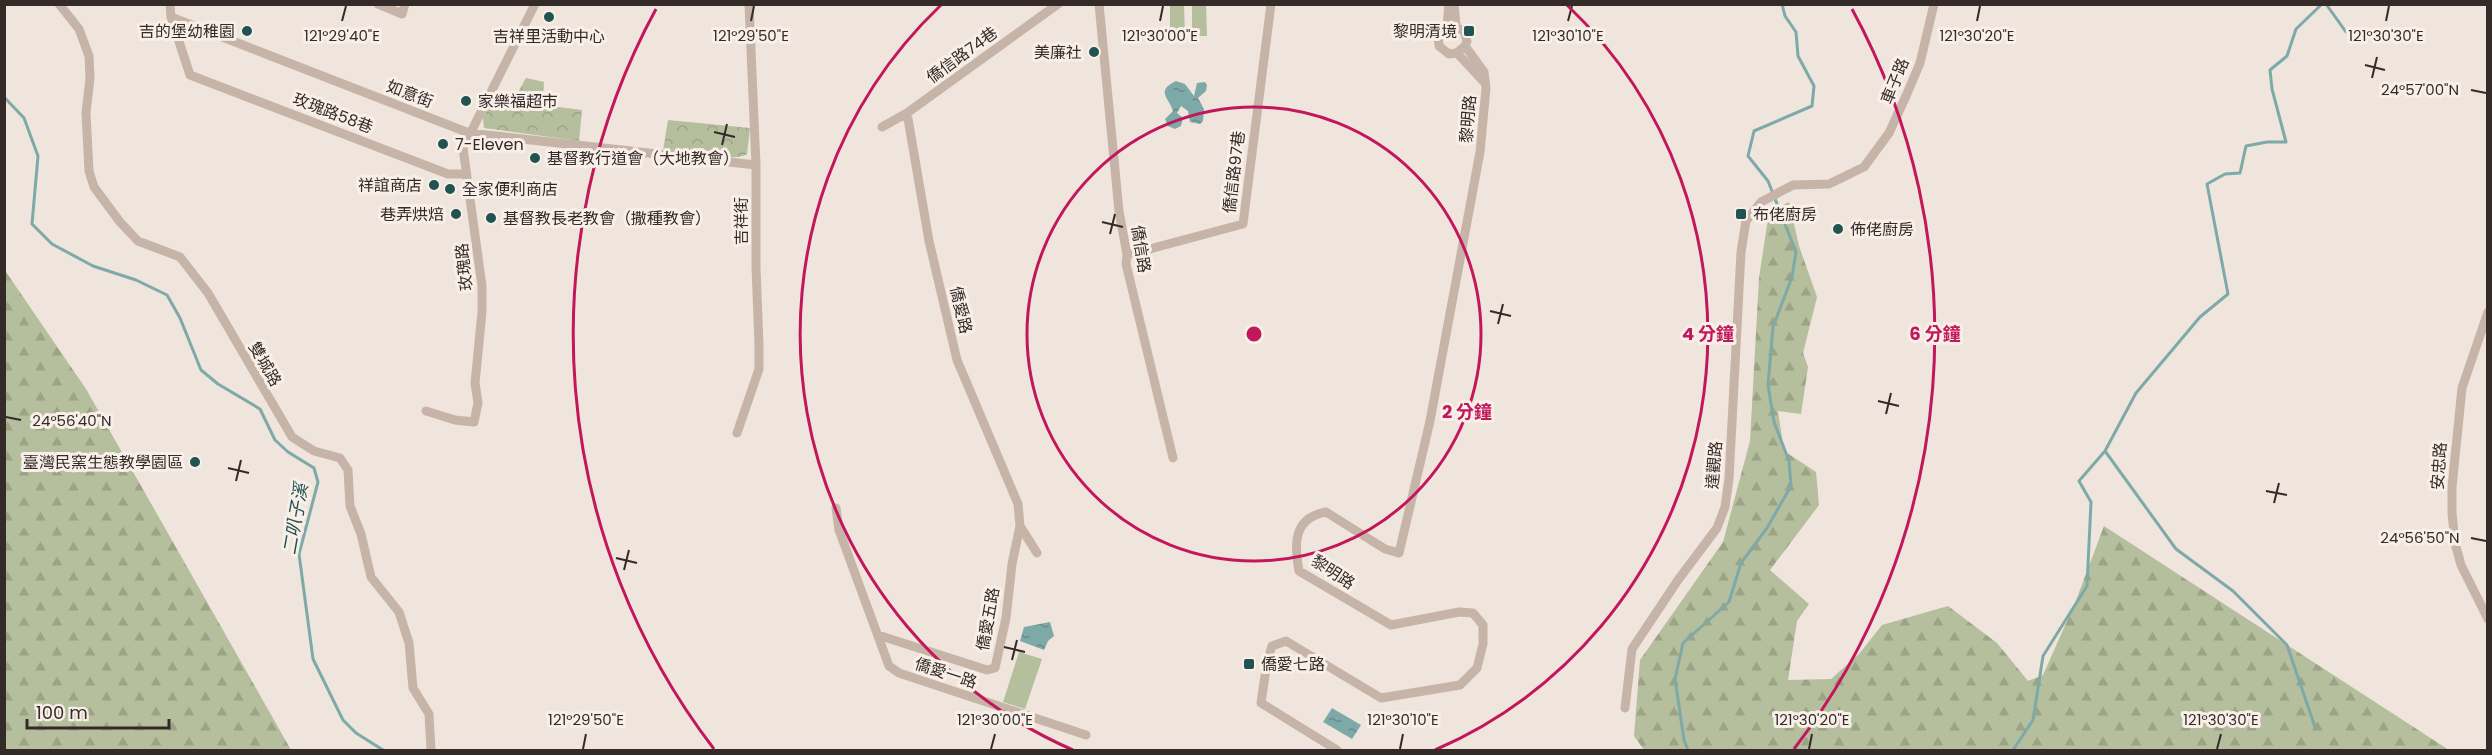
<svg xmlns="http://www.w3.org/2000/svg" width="2492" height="755" font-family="Poppins,'Noto Sans TC',sans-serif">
<defs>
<pattern id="forest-firs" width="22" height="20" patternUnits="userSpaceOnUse" patternTransform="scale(1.5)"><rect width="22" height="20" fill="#b5be9d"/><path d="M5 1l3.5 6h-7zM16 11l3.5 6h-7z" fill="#9ca387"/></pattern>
<pattern id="park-crowns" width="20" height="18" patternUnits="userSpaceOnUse" patternTransform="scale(1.5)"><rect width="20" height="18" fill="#b5be9d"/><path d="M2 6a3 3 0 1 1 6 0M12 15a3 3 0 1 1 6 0" fill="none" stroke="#9ca387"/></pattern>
<pattern id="water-ripples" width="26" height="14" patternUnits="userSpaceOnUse" patternTransform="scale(1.5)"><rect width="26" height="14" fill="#7daaa8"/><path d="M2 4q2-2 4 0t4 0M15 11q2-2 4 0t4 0" fill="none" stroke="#678b89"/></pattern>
</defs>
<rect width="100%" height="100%" fill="#f0e5dc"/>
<path fill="url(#forest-firs)" d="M1789 202 1799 246 1817 297 1803 353 1808 367 1801 414 1778 411 1784 451 1816 472 1819 505 1770 570 1809 604 1797 621 1788 680 1831 679 1859 654 1882 625 1948 606 1997 643 2028 681 2043 675 2075 603 2104 526 2449 750H1644L1634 736 1640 660 1723 542 1750 441 1759 278 1769 212Z
M4 269 86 389 291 750H5Z"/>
<path fill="url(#park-crowns)" d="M526 78 544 82 542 105 582 110 579 141 484 128 483 118 495 95 512 103Z
M668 120 750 128 747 154C733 163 681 152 663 151Z"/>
<path fill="#b5be9d" d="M1170 5H1184L1185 36H1170Z
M1192 5H1206L1207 36H1192Z
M1019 652 1042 659 1025 709 1003 702Z"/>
<path fill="url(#water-ripples)" d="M1176 81 1185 84 1194 96 1197 83 1205 82 1207 85 1206 91 1198 98 1204 109 1203 121 1200 124 1190 122 1188 111 1181 106 1177 113 1183 118 1181 126 1175 129 1168 126 1165 119 1173 111C1169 98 1155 91 1176 81Z
M1050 622 1054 636 1048 641 1044 650 1020 641 1024 627Z
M1332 708 1361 725 1352 739 1323 722Z"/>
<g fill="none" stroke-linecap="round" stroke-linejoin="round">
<path stroke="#7daaa8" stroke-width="3" d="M2326 4 2346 32
M4 97 24 118 38 156 32 224 52 244 93 266 136 280 167 295 180 318 201 370 218 384 260 409 275 440 288 452 314 468 318 482 299 554 313 659 343 720 356 733 383 750
M2105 451 2176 549 2233 591 2287 645 2315 727
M1688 750 1684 740 1675 679 1683 643 1729 602 1741 563 1767 528 1791 486 1789 461 1774 422 1768 385 1773 327 1792 277 1796 252 1768 181 1748 156 1754 131 1812 106 1814 86 1798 56 1796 32 1785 16 1782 4
M2013 750 2033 720 2043 656 2087 586 2091 502 2079 481 2105 451 2136 393 2200 317 2228 294 2207 184 2225 174 2240 173 2246 146 2267 142H2286L2272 89 2270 70 2287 56 2296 29 2322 4"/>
<path stroke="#c7b4a9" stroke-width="9" d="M59 4 79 29 89 56 90 78 86 113 89 171 94 187 120 222 138 241 180 257 208 293 292 437 314 451 340 458 348 470 350 506 361 534 371 577 399 612 409 643 413 688 429 714 431 750
M170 4 171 17 190 75 448 174H466
M378 4 402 14 405 4
M1099 4 1119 211 1127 255 1126 264 1173 458
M1454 4 1456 25
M171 17 469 133 756 165
M1447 26 1449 4
M1457 53 1483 81
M882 127 907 113 1058 4
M1127 255 1243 224 1271 4
M2488 312 2462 388 2452 487V513L2455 543 2461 565 2488 619
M426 411 455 420 474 422 478 403 475 383 482 312V286L463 148 535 4
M737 433 759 369V345L756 267V165L749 4
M836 508 839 530 889 666 899 673 1086 735
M1020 526 1037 553
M878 635 987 670 995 668 1006 618 1012 564 1020 526 1018 504 957 360 929 241 907 113
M1625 708 1632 649 1678 580 1717 528 1725 507 1729 479 1741 252 1746 221 1761 202 1793 185 1829 184 1864 167 1889 133 1906 96 1920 63 1934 4
M1337 750 1261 703 1267 662 1272 646 1286 641 1381 698 1460 685 1477 668 1483 644V625L1473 613 1459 612 1391 625 1299 571C1294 544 1293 518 1326 512L1385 549 1399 553 1430 421 1480 152 1486 88 1484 72 1465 46 1467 41 1464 31 1451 25 1443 28 1438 34 1439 46 1449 54 1457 53 1465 46"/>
</g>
<path fill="none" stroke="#342b28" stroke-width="2" d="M342 21 346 6M751 21 754 6M1160 21 1163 6M1568 21 1572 6M1977 21 1980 6M2386 21 2389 6M2365 65 2385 70M2372 78 2377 57M2471 90 2486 93M714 132 735 137M722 145 727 124M1102 222 1123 227M1110 234 1115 214M1490 311 1511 316M1498 324 1503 304M1878 401 1899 406M1886 414 1891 393M6 417 21 420M228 468 249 473M236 481 241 460M2266 491 2287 495M2274 503 2279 483M2471 538 2486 541M616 558 637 563M624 570 629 550M1004 647 1025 652M1012 660 1017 640M583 749 586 734M991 749 995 734M1400 749 1403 734M1809 749 1812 734M2217 749 2221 734"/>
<g fill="none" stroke="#c2185b" stroke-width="3">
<circle cx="1254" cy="334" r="227"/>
<path d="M1073 750A454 454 0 0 1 941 5M1567 5A454 454 0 0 1 1435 750"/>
<path d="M714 749A681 681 0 0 1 656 9M1852 9A681 681 0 0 1 1794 749"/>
</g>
<g fill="#215351" stroke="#f8efe8" stroke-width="2">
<circle cx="549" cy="17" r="6"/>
<circle cx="247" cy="31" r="6"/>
<rect x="1463" y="25" width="12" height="12" rx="3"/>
<circle cx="1094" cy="52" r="6"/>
<circle cx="466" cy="101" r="6"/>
<circle cx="443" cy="144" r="6"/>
<circle cx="535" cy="158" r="6"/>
<circle cx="434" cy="185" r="6"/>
<circle cx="450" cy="189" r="6"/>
<circle cx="456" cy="214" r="6"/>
<rect x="1735" y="208" width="12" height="12" rx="3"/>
<circle cx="491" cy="218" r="6"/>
<circle cx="1838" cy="229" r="6"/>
<circle cx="195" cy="462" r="6"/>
<rect x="1243" y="658" width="12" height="12" rx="3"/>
</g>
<g text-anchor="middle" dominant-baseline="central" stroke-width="6" stroke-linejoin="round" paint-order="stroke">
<g font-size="16" fill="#342b28" stroke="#f8efe8" text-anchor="start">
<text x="235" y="31" text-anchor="end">吉的堡幼稚園</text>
<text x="1457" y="31" text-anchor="end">黎明清境</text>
<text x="549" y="36" text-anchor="middle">吉祥里活動中心</text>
<text x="1082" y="52" text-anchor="end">美廉社</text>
<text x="478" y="101">家樂福超市</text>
<text x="455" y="144">7-Eleven</text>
<text x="547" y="158">基督教行道會（大地教會）</text>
<text x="422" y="185" text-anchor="end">祥誼商店</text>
<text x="462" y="189">全家便利商店</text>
<text x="444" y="214" text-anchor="end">巷弄烘焙</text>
<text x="1753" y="214">布佬廚房</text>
<text x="503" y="218">基督教長老教會（撒種教會）</text>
<text x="1850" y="229">佈佬廚房</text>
<text x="183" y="462" text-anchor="end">臺灣民窯生態教學園區</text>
<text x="1261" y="664">僑愛七路</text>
</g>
<g font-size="16" fill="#342b28" stroke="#f8efe8">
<text transform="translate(962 55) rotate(-36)">僑信路74巷</text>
<text transform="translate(1895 81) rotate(-68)">車子路</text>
<text transform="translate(410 94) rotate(21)">如意街</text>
<text transform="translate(333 113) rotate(21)">玫瑰路58巷</text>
<text transform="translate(1468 119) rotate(-85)">黎明路</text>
<text transform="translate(1234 172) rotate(-83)">僑信路97巷</text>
<text transform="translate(741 221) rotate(-90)">吉祥街</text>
<text transform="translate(1141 249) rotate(81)">僑信路</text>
<text transform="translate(464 267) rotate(-96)">玫瑰路</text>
<text transform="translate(961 310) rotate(77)">僑愛路</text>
<text transform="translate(265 364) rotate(60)">雙城路</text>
<text transform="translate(1714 465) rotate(-85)">達觀路</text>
<text transform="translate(2439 466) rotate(-86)">安忠路</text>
<text transform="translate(1333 572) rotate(33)">黎明路</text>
<text transform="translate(988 619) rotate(-80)">僑愛五路</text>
<text transform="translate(946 673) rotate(18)">僑愛一路</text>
</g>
<g font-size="18" font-style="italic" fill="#215351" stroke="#f8efe8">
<text transform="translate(295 519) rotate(-80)">二叭子溪</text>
</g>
</g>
<g font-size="15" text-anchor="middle" fill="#342b28" stroke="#f8efe8" stroke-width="6" stroke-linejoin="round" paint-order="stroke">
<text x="342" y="41">121°29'40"E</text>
<text x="751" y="41">121°29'50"E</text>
<text x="1568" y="41">121°30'10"E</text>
<text x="1160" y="41">121°30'00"E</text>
<text x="1977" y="41">121°30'20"E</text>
<text x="2386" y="41">121°30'30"E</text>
<text x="2420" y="95">24°57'00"N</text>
<text x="72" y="426">24°56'40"N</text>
<text x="2420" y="543">24°56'50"N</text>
<text x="586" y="725">121°29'50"E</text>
<text x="995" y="725">121°30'00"E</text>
<text x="1403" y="725">121°30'10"E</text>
<text x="1812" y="725">121°30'20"E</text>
<text x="2221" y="725">121°30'30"E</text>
</g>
<circle cx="1254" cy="334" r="9" fill="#c2185b" stroke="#f8efe8" stroke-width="3"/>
<g font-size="18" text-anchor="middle" font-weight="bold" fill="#c2185b" stroke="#f8efe8" stroke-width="6" stroke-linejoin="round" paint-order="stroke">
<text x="1708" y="340">4 分鐘</text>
<text x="1935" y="340">6 分鐘</text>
<text x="1467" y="418">2 分鐘</text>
</g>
<rect width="2492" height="755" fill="none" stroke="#342b28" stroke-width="12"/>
<path d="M27 719v9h142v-9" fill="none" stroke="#342b28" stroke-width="3"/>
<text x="36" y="719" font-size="18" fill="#342b28" stroke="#f8efe8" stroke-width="4.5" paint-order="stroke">100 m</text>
</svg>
